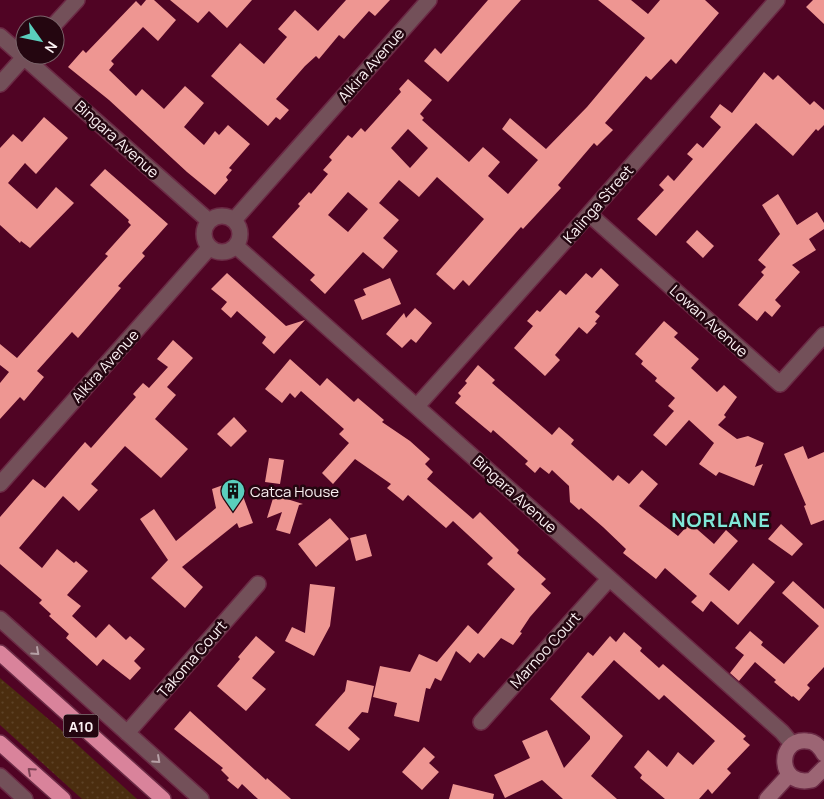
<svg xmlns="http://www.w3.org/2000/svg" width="824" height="799" font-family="Manrope,sans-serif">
<defs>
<pattern id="grass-dots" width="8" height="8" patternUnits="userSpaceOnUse" patternTransform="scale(1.25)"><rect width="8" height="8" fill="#4b2d0f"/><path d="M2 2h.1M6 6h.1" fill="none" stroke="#5d4227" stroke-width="1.8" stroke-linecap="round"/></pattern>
</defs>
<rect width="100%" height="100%" fill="#500424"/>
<path fill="url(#grass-dots)" d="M0 678 59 728 137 799H82L0 725Z"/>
<path fill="#ee9692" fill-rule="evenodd" d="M146 0H154L176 20 158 41 143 27 111 61 114 64 109 70 136 96 142 89 164 109 185 86 204 103 184 127 204 145 215 131 219 135 228 125 250 144 229 168 232 170 226 177 228 180 215 195 187 172 109 100 68 67 83 50 86 53 136 1 141 6Z
M170 0H252L227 28 209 11 198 23Z
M346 0H390L375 16 369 11 344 39 339 35 319 59 316 56 305 66 276 99 289 110 280 120 276 117 268 126 211 76 240 43 264 64 287 37 278 29 295 10 318 31Z
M488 0H521L448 82 424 61 435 48 441 54Z
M598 0H631L648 14 660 0H705L719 13 676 64 671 59 651 80 646 76 605 123 613 130 597 146 594 143 558 185 561 188 523 229 521 227 469 286 463 280 454 290 436 274 484 219 437 177 419 197 399 180 379 203 399 220 383 238 398 251 383 269 363 252 325 294 310 280 315 275 272 237 300 206 298 204 309 192 311 194 328 174 323 170 332 160 329 157 348 135 352 138 361 128 365 132 401 92 399 89 408 79 432 100 420 114 424 118 422 120 469 162 483 147 500 162 488 176 508 194 538 160 502 129 510 118 546 149 587 107 645 38ZM408 129 428 148 410 168 391 148ZM348 192 368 209 348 232 328 215Z
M813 0H824V24L806 7Z
M764 72 773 80 778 75 810 105 814 101 824 110V125L818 131 816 129 793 156 756 123 656 236 637 219 664 190 659 185 668 175 674 181 693 159 687 154 697 143 703 148 721 127 710 117 720 104 732 113Z
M44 117 68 138 36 174 25 163 8 183 37 209 56 187 74 203 30 248 21 241 20 243 0 225V148L13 134 22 142Z
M105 169 168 224 142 253 145 256 118 286 121 288 78 338 72 332 37 371 44 377 24 401 20 397 0 419V383L9 372 0 365V344L17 358 108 256 105 254 131 225 128 222 129 220 90 185Z
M778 194 797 225 817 212 824 223V229L809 239 816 250 792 265 800 272 775 300 781 306 772 317 765 311 757 321 738 305 764 275 761 272 766 267 758 260 780 234 762 205Z
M697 230 714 246 703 258 686 242Z
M601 268 619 285 595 312 600 316 595 322 597 323 587 334 579 327 555 355 560 360 545 376 514 348 533 326 527 321 537 310 540 312 560 290 566 295 586 273 592 278Z
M227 273 286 326 305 320 274 354 262 343 266 337 237 311 231 318 221 309 227 302 211 289Z
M390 278 401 304 362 320 354 300 366 295 363 289Z
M415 308 432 323 416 343 411 339 402 348 386 334 404 313 406 318Z
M664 321 678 333 674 337 699 359 691 368 717 392 724 385 737 397 724 415 726 417 718 425 737 439 748 436 764 443 755 467 763 464 754 486 719 472 716 476 699 464 714 443 689 420 666 446 653 435 674 411 668 406 675 398 655 381 657 378 641 364 643 361 635 354Z
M173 340 193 358 167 387 176 395 155 419 188 449 161 478 125 446 91 484 98 490 79 511 63 496 19 548 42 568 57 549 74 563 76 561 88 571 67 595 81 606 72 616 96 638 109 624 126 640 130 636 145 649 134 661 141 668 130 680 103 659 97 666 66 638 69 634 49 616 51 614 39 603 42 600 0 564V517L33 479 45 488 85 442 91 448 136 397 133 394 143 383 149 388 168 367 157 359Z
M290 359 320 386 327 378 354 402 358 398 384 420 382 422 410 441 430 459 425 464 433 472 427 479 473 519 480 512 519 550 517 553 546 579 541 584 551 593 530 617 520 632 522 633 513 645 501 638 484 658 478 653 470 663 456 651 441 681 435 678 430 689 426 688 419 722 394 716 397 703 373 697 380 666 410 672 419 654 437 662 468 625 478 634 515 589 487 564 493 558 453 521 446 528 408 495 403 501 387 488 391 484 355 459 333 484 322 473 349 443 339 434 344 429 301 391 295 398 290 393 282 403 265 389Z
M478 365 495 380 492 383 552 435 559 427 574 440 571 444 613 481 618 475 629 484 642 470 658 484 639 506 678 536 690 523 714 544 726 530 738 541 709 574 729 591 753 563 775 582 738 625 711 601 703 612 691 602 697 596 665 568 656 579 623 553 626 549 603 527 581 508 579 510 570 502 569 486 552 470 549 474 540 467 535 473 525 464 528 461 493 430 491 433 455 403 461 396 458 393 467 383 465 381Z
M234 417 247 431 231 447 217 434Z
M803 446 808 459 824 452V520L811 525 804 506 806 505 784 454Z
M269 458 284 460 280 484 265 482Z
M237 480 253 523 239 528 237 523 182 567 203 587 185 608 151 578 168 560 140 519 154 509 176 541 216 508 212 489Z
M274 495 303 504 299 505 290 534 276 530 282 512 267 518Z
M330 518 349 539 316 567 298 544Z
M781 524 803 544 792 556 768 539Z
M366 534 372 556 356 561 350 538Z
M793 581 824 609V667L807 685 810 688 799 701 793 696 792 697 774 682 776 680 755 662 739 681 730 673 744 655 735 648 750 631 763 642 761 645 784 664 819 626 782 593Z
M310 584 335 587 330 626 314 656 285 641 292 627 305 633Z
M624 632 642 648 640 651 659 668 663 664 746 736 743 739 750 745 727 769 731 773 712 794 708 789 699 799H665L640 778 642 775 634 767 648 750 667 767 678 752 693 765 715 741 664 695 659 700 614 660 581 697 623 736 591 776 617 799H563L542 780 505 798 494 775 530 758 522 741 547 730 564 768 590 739V736L550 699 588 652 593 656 610 636 616 642Z
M256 636 275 652 252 678 266 689 246 711 217 686 240 659 238 657Z
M347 680 374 686 368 713 362 712 348 728 360 739 349 751 315 725 345 691Z
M190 711 266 780 267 778 291 799H258L242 784 238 789 227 780 229 778 221 770 223 768 174 729Z
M424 747 435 757 429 763 439 772 422 790 402 772Z
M453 784 494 794 493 799H449Z"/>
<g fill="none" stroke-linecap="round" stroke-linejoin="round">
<defs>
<path id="street" d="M54 25 77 0
M0 36 209 221
M0 84 26 55
M589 214 780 384 824 335
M204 234a18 18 0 1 1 36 0a18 18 0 1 1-36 0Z
M234 220 429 0
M236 246 782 732 792 744
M417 406 589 214 777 0
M0 484 210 247
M0 619 201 799
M481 722 609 579
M127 733 258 584
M0 776 25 799"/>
<path id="secondary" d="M824 754C820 747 815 741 807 741 776 738 777 788 812 780L824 768
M767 799 789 775"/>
<path id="highway" d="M0 653 163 799
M0 743 63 799"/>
</defs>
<use href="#street" stroke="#6b2a45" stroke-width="18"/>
<use href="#secondary" stroke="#6b2a45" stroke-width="18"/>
<use href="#highway" stroke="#6b2a45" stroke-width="18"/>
<use href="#street" stroke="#735059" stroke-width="15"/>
<use href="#secondary" stroke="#9c6574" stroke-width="15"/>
<use href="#highway" stroke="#d9839b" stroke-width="15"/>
</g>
<defs><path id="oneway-chevron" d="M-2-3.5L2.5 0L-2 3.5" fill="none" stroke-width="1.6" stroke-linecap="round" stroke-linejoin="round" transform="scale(1.25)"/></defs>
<g stroke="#b6a0a6">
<use href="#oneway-chevron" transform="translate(36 652) rotate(42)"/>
<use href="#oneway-chevron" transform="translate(157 760) rotate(42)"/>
</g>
<use stroke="#7e4456" href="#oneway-chevron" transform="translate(31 771) rotate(-138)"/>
<defs>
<symbol id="building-pin" viewBox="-11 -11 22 30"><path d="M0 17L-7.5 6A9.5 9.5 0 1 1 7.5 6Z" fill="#5acebd" stroke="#240610"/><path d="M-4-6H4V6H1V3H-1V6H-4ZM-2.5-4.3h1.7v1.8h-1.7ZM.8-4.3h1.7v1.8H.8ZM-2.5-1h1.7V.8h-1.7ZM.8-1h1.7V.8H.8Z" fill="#111"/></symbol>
</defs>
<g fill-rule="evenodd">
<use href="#building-pin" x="219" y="477" width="28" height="38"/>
</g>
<g text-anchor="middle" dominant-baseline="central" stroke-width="5" stroke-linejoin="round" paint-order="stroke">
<rect fill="#240610" stroke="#baaaae" stroke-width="1" x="63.5" y="714.5" width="35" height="23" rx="4"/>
<g font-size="14" font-weight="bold" fill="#faf0f2">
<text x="81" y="726">A10</text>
</g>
<g font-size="15" fill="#faf0f2" stroke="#240610">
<text transform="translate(371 65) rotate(-49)">Alkira Avenue</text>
<text transform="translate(117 139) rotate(42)">Bingara Avenue</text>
<text transform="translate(598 204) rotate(-49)">Kalinga Street</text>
<text transform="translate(709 321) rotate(42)">Lowan Avenue</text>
<text transform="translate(105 366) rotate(-48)">Alkira Avenue</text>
<text transform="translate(515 494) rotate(42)">Bingara Avenue</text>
<text transform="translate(545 650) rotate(-48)">Marnoo Court</text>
<text transform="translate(192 659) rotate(-49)">Takoma Court</text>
</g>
<g font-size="15" fill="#faf0f2" stroke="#240610" text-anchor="start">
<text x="250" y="491">Catca House</text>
</g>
<g font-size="20" font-weight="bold" letter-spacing="1" fill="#80e8d8" stroke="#240610">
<text x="721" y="519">NORLANE</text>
</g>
</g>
<g transform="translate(40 40) rotate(123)"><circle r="24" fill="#240610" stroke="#7a646a"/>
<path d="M0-4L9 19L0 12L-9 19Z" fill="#5acebd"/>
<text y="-8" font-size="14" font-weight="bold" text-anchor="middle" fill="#faf0f2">N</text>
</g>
</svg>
